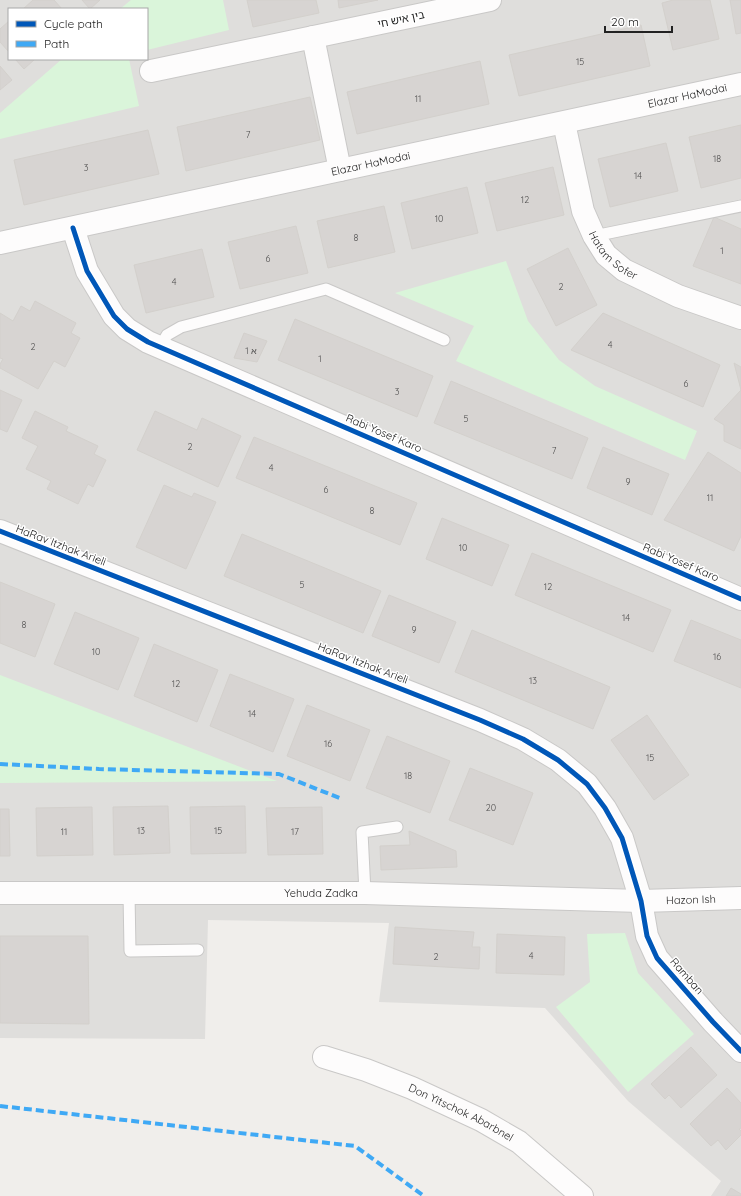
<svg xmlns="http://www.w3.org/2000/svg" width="741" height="1196" font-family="Quicksand,'Noto Sans Hebrew',sans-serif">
<rect width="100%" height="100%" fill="#f0eeeb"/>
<path fill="#dfdedc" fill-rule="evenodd" d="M0 0H741V1196H711L721 1181 628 1101 545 1008 379 1002 389 923 208 920 205 1039 0 1038ZM9 9H147V59H9Z"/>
<path fill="#daf5da" d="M131 0H223L229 30 147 50V9H120Z
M62 59H129L139 106 0 139V113Z
M506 261 528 321 559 360 595 386 697 431 685 460 456 361 474 326 395 293Z
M0 675 277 781 0 783Z
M625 933 638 973 694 1034 628 1092 556 1007 590 982 587 934Z"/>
<path fill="#d7d4d2" stroke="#d3d0cc" d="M33 0H54L62 9H23Z
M82 0H100L90 9Z
M247 0H316L319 13 253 27Z
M338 0H378L339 8Z
M673 0H710L719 39 673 50 662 3Z
M730 0H741V33L736 34Z
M9 21V52L0 42V29Z
M641 25 650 66 519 96 509 55Z
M15 59H35L24 69Z
M480 61 489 104 357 134 347 92Z
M0 66 12 80 0 90Z
M310 97 320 140 186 171 177 127Z
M741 125V178L701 188 689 137Z
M148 130 159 174 24 205 14 160Z
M666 143 678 191 610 207 598 159Z
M553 167 564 215 497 231 485 183Z
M467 187 478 233 412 249 401 203Z
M384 206 395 252 328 268 317 221Z
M714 217 741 229V284L693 266Z
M296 226 308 273 240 289 228 242Z
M568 248 597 305 556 326 527 269Z
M202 249 214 297 146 313 134 265Z
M35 301 76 323 71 333 80 338 65 367 54 361 38 389 0 368V364L3 359 0 358V313L13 321 21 306 30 311Z
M603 313 720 365 703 407 571 350Z
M295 319 433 376 417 417 278 360Z
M244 333 267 341 257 362 234 358Z
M734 363 741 367V449L724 441V425L714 419 741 390Z
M451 381 588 438 572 479 434 423Z
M0 390 22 400 7 432 0 429Z
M35 411 68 427 66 431 98 446 94 454 106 460 93 487 88 484 78 504 47 489 51 481 26 469 38 446 22 438Z
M155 411 197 430 202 418 241 436 218 487 137 450Z
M254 437 417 503 400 545 236 478Z
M603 447 669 474 652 515 587 488Z
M708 452 741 473V536L734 551 664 520Z
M164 485 192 497 194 493 216 502 186 569 136 547Z
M442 518 509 545 492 586 426 559Z
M242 534 381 591 363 633 224 576Z
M532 553 671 610 653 652 515 595Z
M0 582 55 604 35 657 0 643Z
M389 595 456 622 439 663 372 636Z
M75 612 139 638 118 690 54 664Z
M691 620 741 640V688L674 661Z
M472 630 610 687 593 729 455 672Z
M154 644 218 670 197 722 134 696Z
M230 674 294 699 273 752 210 726Z
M307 705 370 730 350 781 287 756Z
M647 715 689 775 654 800 611 740Z
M387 736 450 761 430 813 366 788Z
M470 768 533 793 513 845 449 820Z
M168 806 170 853 114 855 113 807Z
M245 806 246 853 191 854 190 807Z
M92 807 93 855 37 856 36 808Z
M322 807 323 854 268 855 266 808Z
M0 809H9L10 856H0Z
M409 831 456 851 457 867 381 870 380 846 410 845Z
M395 927 474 932 472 947H480L479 969 393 964Z
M497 934 565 937 564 975 496 973Z
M0 936H88L89 1024 0 1023Z
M691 1047 717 1075 681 1108 669 1095 665 1099 651 1084Z
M727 1088 741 1103V1128L739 1129 741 1131V1135L726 1150 718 1140 711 1146 690 1124Z
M731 1188 741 1194V1196H726Z"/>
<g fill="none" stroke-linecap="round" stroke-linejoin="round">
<defs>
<path id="service" d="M594 236 741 206
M160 347 167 335 181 327 326 289 444 340
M129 893 130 951 198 950
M365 893 362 832 397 827"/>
<g id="minor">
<path d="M313 37 340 170"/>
<path d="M151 71 490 0"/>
<path d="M73 228 87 271 114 316 127 329 148 342 741 599"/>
<path d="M0 531 480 720 523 739 558 760 587 784 605 808 622 838 641 901 647 936 657 958 713 1022 741 1051"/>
<path id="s1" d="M324 1057 366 1070 412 1088 481 1120 519 1142 582 1196"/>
</g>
<g id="tertiary">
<path id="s2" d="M564 123 583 211 594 236 606 255 624 270 678 296 741 318"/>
<path id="s3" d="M0 243 741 84"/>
<path id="s4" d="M0 893H365L641 901 741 898"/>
</g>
</defs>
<use href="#service" stroke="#c9c8c7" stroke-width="13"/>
<use href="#minor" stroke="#c9c8c7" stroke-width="24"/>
<use href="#tertiary" stroke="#c9c8c7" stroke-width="24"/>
<use href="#service" stroke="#fdfcfc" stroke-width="11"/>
<use href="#minor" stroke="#fdfcfc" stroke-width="22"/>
<use href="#tertiary" stroke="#fdfcfc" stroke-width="22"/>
<path stroke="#3fa9f5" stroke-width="4" stroke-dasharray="8 4" stroke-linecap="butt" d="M0 764 99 769 279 774 342 799
M0 1106 355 1146 424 1196"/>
<defs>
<path id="cycleway" d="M73 228 87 271 114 316 127 329 148 342 741 599
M0 531 480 720 523 739 558 760 587 784 605 808 622 838 641 901 647 936 657 958 713 1022 741 1051"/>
</defs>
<use href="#cycleway" stroke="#fff" stroke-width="8"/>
<use href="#cycleway" stroke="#0057b8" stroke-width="5"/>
</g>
<g text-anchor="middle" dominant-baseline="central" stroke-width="3" stroke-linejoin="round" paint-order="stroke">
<g font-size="9" fill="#4f4e4e">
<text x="580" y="61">15</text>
<text x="418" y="98">11</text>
<text x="248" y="134">7</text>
<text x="717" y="158">18</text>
<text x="86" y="167">3</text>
<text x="638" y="175">14</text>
<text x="525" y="199">12</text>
<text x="439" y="218">10</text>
<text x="356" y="237">8</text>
<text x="722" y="250">1</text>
<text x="268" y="258">6</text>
<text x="174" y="281">4</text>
<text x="561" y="286">2</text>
<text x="610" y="344">4</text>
<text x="33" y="346">2</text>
<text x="251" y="350">1 א</text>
<text x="320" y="358">1</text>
<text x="686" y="383">6</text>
<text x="397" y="391">3</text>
<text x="466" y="418">5</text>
<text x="190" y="446">2</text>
<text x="554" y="450">7</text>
<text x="271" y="467">4</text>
<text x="628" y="481">9</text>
<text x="326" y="489">6</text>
<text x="710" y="497">11</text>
<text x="372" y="510">8</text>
<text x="463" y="547">10</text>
<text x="302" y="584">5</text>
<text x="548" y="586">12</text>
<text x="626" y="617">14</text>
<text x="24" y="624">8</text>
<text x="414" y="629">9</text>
<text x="96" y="651">10</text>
<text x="717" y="656">16</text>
<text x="533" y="680">13</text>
<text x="176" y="683">12</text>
<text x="252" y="713">14</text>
<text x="328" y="743">16</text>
<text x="650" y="757">15</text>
<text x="408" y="775">18</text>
<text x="491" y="807">20</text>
<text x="141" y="830">13</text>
<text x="218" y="830">15</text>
<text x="64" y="831">11</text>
<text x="295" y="831">17</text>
<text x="531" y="955">4</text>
<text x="436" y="956">2</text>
</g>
<g font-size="11" fill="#222" stroke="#fff">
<text transform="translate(401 19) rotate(-12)">בין איש חי</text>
<text stroke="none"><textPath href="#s3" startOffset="703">Elazar HaModai</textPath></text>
<text stroke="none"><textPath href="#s3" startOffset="379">Elazar HaModai</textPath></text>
<text stroke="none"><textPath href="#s2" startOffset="145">Hatam Sofer</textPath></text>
<text transform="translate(384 433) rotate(23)">Rabi Yosef Karo</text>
<text transform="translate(61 545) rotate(21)">HaRav Itzhak Arieli</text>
<text transform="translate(681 562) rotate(23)">Rabi Yosef Karo</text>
<text transform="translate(363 663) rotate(21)">HaRav Itzhak Arieli</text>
<text stroke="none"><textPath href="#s4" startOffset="321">Yehuda Zadka</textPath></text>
<text stroke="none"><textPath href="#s4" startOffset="691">Hazon Ish</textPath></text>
<text transform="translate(687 976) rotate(49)">Ramban</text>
<text stroke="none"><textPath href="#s1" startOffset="148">Don Yitschok Abarbnel</textPath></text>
</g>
</g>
<rect x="8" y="8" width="140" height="52" fill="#ffffff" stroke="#a7a7a7"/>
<rect x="16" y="21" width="20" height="6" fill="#0057b8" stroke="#a7a7a7"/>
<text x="44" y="28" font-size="12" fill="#222222">Cycle path</text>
<rect x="16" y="41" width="20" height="6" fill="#3fa9f5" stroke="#a7a7a7"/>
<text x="44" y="48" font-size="12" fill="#222222">Path</text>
<path d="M605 26v6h67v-6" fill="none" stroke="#222222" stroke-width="2"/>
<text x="611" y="26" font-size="12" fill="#222222" stroke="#ffffff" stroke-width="3" paint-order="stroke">20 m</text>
</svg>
